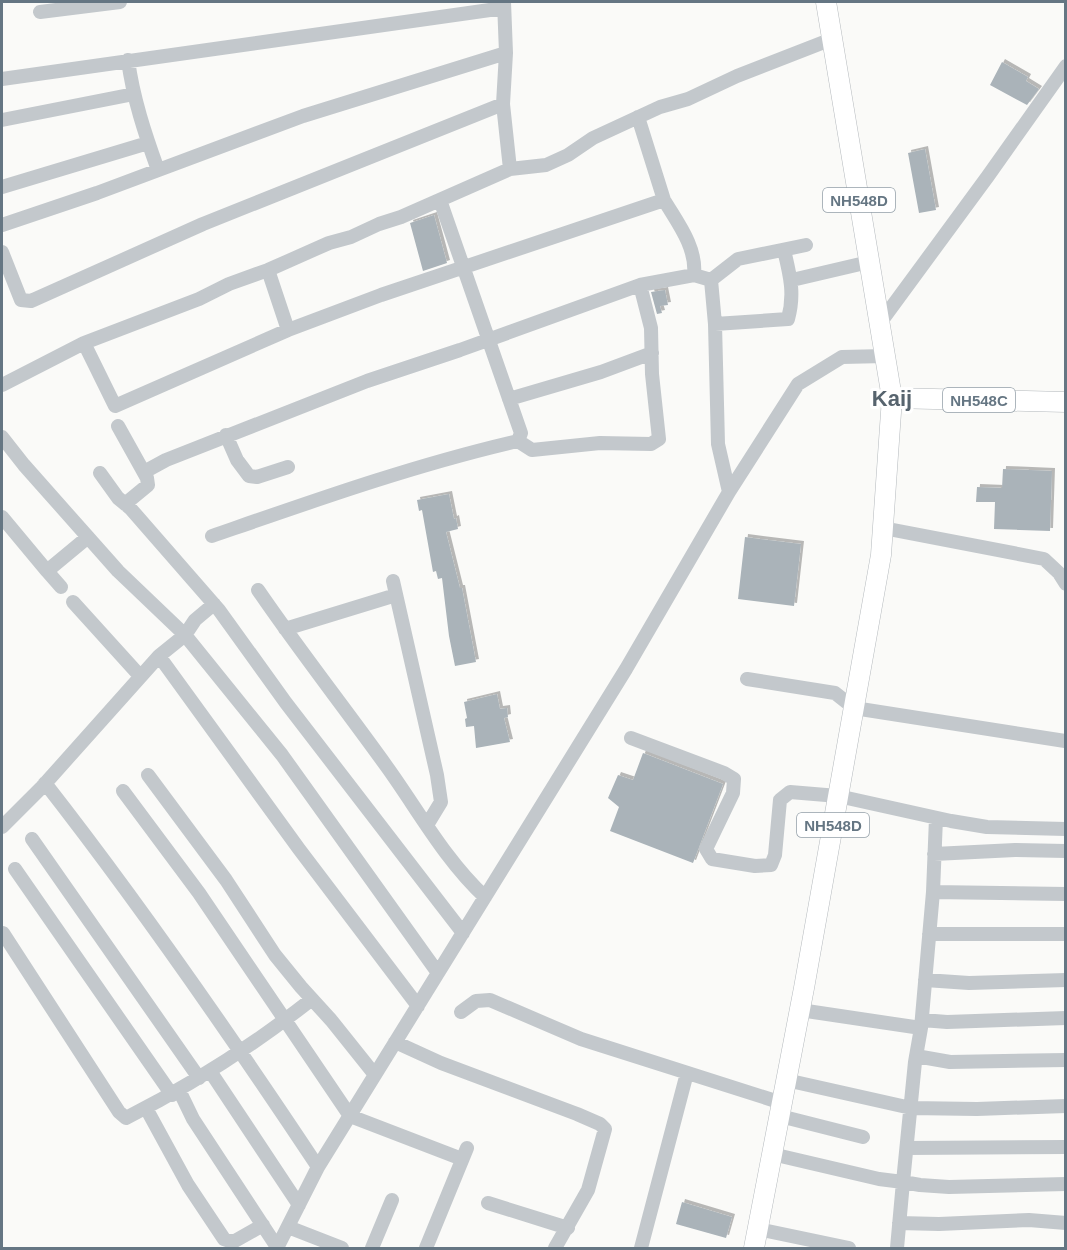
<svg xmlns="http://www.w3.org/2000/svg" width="1067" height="1250" font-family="Arial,sans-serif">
<defs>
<filter id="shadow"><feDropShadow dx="3" dy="-3" stdDeviation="0" flood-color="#0004"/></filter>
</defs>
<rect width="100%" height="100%" fill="#fafaf8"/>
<path fill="#aab3b9" filter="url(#shadow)" d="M1002 62 1028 77 1026 81 1039 89 1027 105 990 85Z
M925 149 936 210 919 213 908 153Z
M434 215 447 263 423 271 410 223Z
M665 290 668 305 660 306 662 313 657 314 651 292Z
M1003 469 1052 471 1050 531 994 529 995 502H976L977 487 1002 488Z
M449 494 454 519 456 518 458 529 446 532 460 588H462L476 662 455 666 449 636 442 578 438 579 436 571 433 572 422 510 419 511 417 500Z
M745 537 801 544 794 606 738 599Z
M497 694 500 709 507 708 508 717 504 718 510 742 476 748 474 726 466 727 465 719 467 718 464 702Z
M643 753 723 784 693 863 610 831 619 807 608 798 618 775 633 780Z
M682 1202 732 1217 726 1238 676 1224Z"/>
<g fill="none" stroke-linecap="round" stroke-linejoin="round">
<defs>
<path id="highway" d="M892 398 1066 402
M754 1248 804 988 881 555 892 398 826 2"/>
</defs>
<use href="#highway" stroke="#b4b9bd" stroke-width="21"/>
<path stroke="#c3c8cc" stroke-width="14" d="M504 2 506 53 503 104 510 169
M40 12 120 2
M128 60C133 98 145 134 158 170
M2 79 504 8
M2 120 134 94
M2 187 148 143
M664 200C677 222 697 247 694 275
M2 225 97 193 303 116 506 53
M2 252 21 300 31 301 203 224 503 104
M268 270 288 330
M711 280 738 259 806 245
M792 280 869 262
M880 323 988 176 1066 66
M715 324 788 319C795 294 790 275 784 250
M84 343 115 406 288 330 381 295 664 200 638 117
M2 385 84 343 199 299 229 284 268 270 329 243 351 237 379 224 401 217 510 169 546 165 568 155 593 138 660 107 688 99 737 76 832 39
M509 399 601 372 652 353
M118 426 147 478 148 485 125 504
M226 435 237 460 249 476 257 477 288 467
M2 437 24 465 118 571 185 635 282 755 438 973
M518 441 532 450 600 443 651 444 659 439 652 374 651 328 640 285
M144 472 166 460 367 381 460 350 640 285 694 275 711 280 715 324 718 444 729 492
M100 473 118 498 130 508 219 610 286 703 463 933
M2 517 47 571
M883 528 1044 559 1059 573 1066 584
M212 536C313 501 414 465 518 441L521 433 440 200
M393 581 437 775 441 802 427 825
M61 587 47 571 88 537
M258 590C299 650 344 707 387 767 418 810 445 860 485 897
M73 602 140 676
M285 629 396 595
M159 656 185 635 195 620 214 604
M747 679 835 693 854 708 1065 741
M631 738 724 773 734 779 733 793 706 849 712 859 755 866 771 865 775 855 780 800 790 792 838 796 951 821 987 827 1066 829
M148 775 226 880 275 955 301 987 331 1020 375 1075
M45 783C142 907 231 1036 318 1167
M123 791 199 893 350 1116 462 1159
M2 827 42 787 159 656 299 849 418 1006
M32 839 199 1078
M934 854 1015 850 1066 851
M15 869 172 1095
M933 892 936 818
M3 933 119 1112 126 1118C193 1084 254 1045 312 999
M929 934H1066
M925 980 969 983 1066 980
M800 1010 921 1028 933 892 1066 894
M461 1012 476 1001 490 1000 581 1039 782 1103
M922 1020 947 1022 1066 1018
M395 1042 441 1063 577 1114 600 1124 605 1129 588 1190 555 1248
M916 1056 950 1062 1066 1060
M210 1071 299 1205
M786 1080 911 1108 977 1109 1066 1106
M179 1090 193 1119 277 1247
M146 1108 188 1185 224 1239 233 1242 263 1225
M780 1116 863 1137
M907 1148 1066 1147
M772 1154 879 1179 903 1182 915 1062 921 1028
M488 1203 568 1228
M899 1223 939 1224 1029 1220 1066 1223
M288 1227 342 1248
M758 1229 849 1248
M277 1248 318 1167 626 669 729 492 798 384 842 357 885 356
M372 1248 392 1200
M426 1248 467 1148
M641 1248 687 1073
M897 1248 903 1182 920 1185 949 1187 1066 1184"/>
<use href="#highway" stroke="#fff" stroke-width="20"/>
</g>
<g text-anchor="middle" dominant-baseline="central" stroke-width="6" stroke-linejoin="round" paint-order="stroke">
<g fill="#fff" stroke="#939fa8" stroke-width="1.5">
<rect x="823" y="188" width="72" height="24" rx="4.5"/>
<rect x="943" y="388" width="72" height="24" rx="4.5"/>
<rect x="797" y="813" width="72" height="24" rx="4.5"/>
</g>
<g font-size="15" font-weight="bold" fill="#657683">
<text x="859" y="200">NH548D</text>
<text x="979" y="400">NH548C</text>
<text x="833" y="825">NH548D</text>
</g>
<g font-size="22" font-weight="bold" fill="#57646e" stroke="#fff">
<text x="892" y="398">Kaij</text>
</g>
</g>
<rect width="1067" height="1250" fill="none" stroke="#657683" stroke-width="6"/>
</svg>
